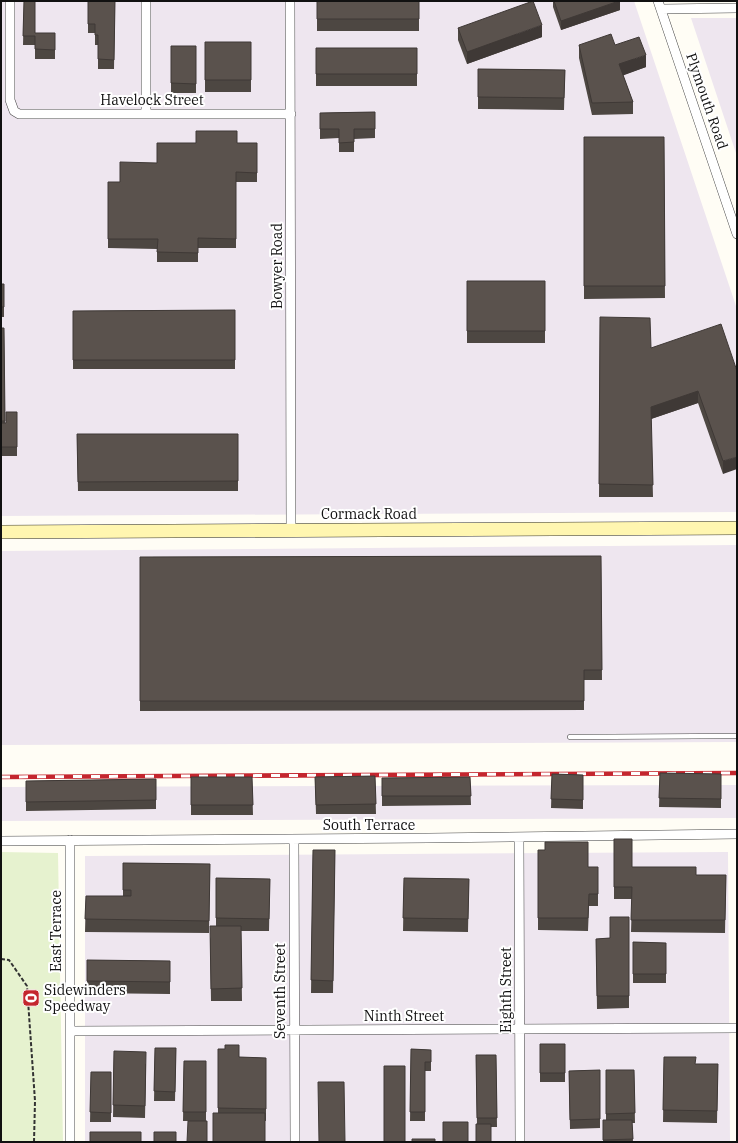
<svg xmlns="http://www.w3.org/2000/svg" width="738" height="1143" font-family="'IBM Plex Serif',serif">
<rect width="100%" height="100%" fill="#fffdf5"/>
<path fill="#eee6ef" d="M1 1H634L737 309V512L1 516Z
M691 18H737V156Z
M737 545V742L1 745V551Z
M737 785V818L1 821V787Z
M728 852 730 1142H85V856Z"/>
<path fill="#e6f2cf" d="M1 852 58 853 63 1142H1Z"/>
<g fill="none" stroke-linecap="round" stroke-linejoin="round">
<defs>
<path id="lane" d="M570 737 737 736"/>
<path id="street" d="M10 1V100L14 111 19 114H291
M146 1V114
M290 1 291 531
M658 1 737 234
M661 9 737 8
M519 837 520 1142
M294 839 295 1142
M70 840V1142
M1 841 429 838 737 834
M70 1031 737 1028"/>
<path id="secondary" d="M1 532 737 528"/>
</defs>
<use href="#lane" stroke="#444" stroke-width="5.5"/>
<use href="#street" stroke="#444" stroke-width="10"/>
<use href="#secondary" stroke="#333" stroke-width="14"/>
<path stroke="#333" stroke-width="2" stroke-dasharray="4 2" stroke-linecap="butt" d="M1 959 9 960 27 986 35 1101 34 1142"/>
<use href="#lane" stroke="#fff" stroke-width="4.5"/>
<use href="#street" stroke="#fff" stroke-width="9"/>
<use href="#secondary" stroke="#fff6b0" stroke-width="13"/>
<defs>
<path id="rail" d="M1 777 737 773"/>
</defs>
<use href="#rail" stroke="#c4262e" stroke-width="4.5"/>
<use href="#rail" stroke="#fff" stroke-width="3" stroke-dasharray="9" stroke-linecap="butt"/>
</g>
<path fill="#4d4742" d="M24 1 35 33H55V59H35V45H23Z
M88 1H115L114 69H98V45H95V33H88Z
M317 1H419V31H317Z
M553 1H620V10L561 30 553 7Z
M458 28 542 37 467 64 458 40Z
M205 42H251V92H205Z
M579 45H615L646 67 623 75 633 102V114L592 115 579 58Z
M171 46H196V93H171Z
M316 48H417V86H316Z
M478 69 565 70 564 110 478 109Z
M375 112V138L354 139V152H339V138L320 139V113Z
M584 137H664L665 298 584 299Z
M196 143H257V182H236V248H198V262H157V249L108 248V182H120Z
M467 281H545V343H467Z
M1 284H4V317H1Z
M235 310V369H73V311Z
M600 317 651 348 737 371 723 474 698 403 651 419 653 497H599Z
M1 328H4L5 423H6L17 412V456H1Z
M77 434H238V491H78Z
M601 556 602 680H584V710L140 711V557Z
M660 773 721 774V808L659 807Z
M552 774 583 775V809L551 808Z
M375 776 376 814H316L315 777Z
M191 777H252L253 815H191Z
M470 777 471 805 382 806V778Z
M156 779V809L26 811V781Z
M614 839 632 867 696 875H726L725 933 631 932 632 899H614Z
M313 850H335L333 993H311Z
M538 850 588 867H598V906H589L588 931 538 930Z
M123 863 210 864 209 933 85 932 86 896H123Z
M216 878 270 879 269 931H241L242 1001H211L210 939 216 926Z
M404 878 469 879 468 932 403 931Z
M629 917V1008L597 1009 596 939 610 938Z
M633 942 666 943V983H633Z
M87 960 170 961V994L87 993Z
M540 1044H565V1082H540Z
M155 1048H176L175 1101H154Z
M218 1049 239 1057 266 1058V1121L218 1113Z
M411 1049 431 1050V1071H425V1121H410Z
M114 1051 146 1064 145 1118 113 1117Z
M476 1055H496L497 1127H491L477 1124Z
M664 1057 695 1064H718L717 1123 663 1122Z
M184 1061H206V1121H183Z
M600 1070V1128L570 1129 569 1071Z
M606 1070H634L635 1123H632L633 1142H603V1120H606Z
M91 1072H111V1122H90Z"/>
<path fill="#3f3936" d="M620 1V10L561 30V21Z
M542 25V37L467 64V52Z
M646 55V67L619 77V64Z
M698 391V403L651 419V407Z
M737 457V469L723 474V461Z"/>
<path fill="#5a524d" stroke="#3f3936" d="M24 1H35V33H55V50L35 49V36H23Z
M88 1H115L114 60 98 59V35H95V24H88Z
M317 1H419V19H317Z
M533 1 542 25 467 52 458 28Z
M554 1H619L561 21Z
M611 34 615 45 639 37 646 55 619 64 633 102 592 103 579 45Z
M205 42H251V80H205Z
M171 46H196V84L171 83Z
M316 48H417V74H316Z
M478 69 565 70 564 98 478 97Z
M375 112V129H354V142L339 143V129H320V113Z
M196 131H237V143H257V173L236 172V239L198 238V253L157 252 158 239H108V182H120V162L157 163V143H196Z
M584 137H664L665 286H584Z
M467 281H545V331H467Z
M1 284H4V307H1Z
M235 310V360H73V311Z
M600 317 650 318 651 348 721 324 737 371V457L723 461 698 391 651 407 653 485 599 484Z
M1 328H4L5 421H1Z
M6 412H17V447H1V423H6Z
M77 434H238V481L78 482Z
M601 556 602 670H584V701H140V557Z
M660 773 721 774V799L659 798Z
M552 774 583 775V800L551 799Z
M375 776 376 804 316 805 315 777Z
M191 777H252L253 805H191Z
M470 777 471 796H382V778Z
M156 779V800L26 802V781Z
M614 839H632V867H696V875H726L725 920H631L632 887H614Z
M545 842H588V867H598V894H589L588 918H538V850H545Z
M313 850H335L333 981 311 980Z
M123 863 210 864 209 921 85 919 86 896H131V890H123Z
M216 878 270 879 269 919 216 918Z
M404 878 469 879 468 919 403 918Z
M610 917H629V996H597L596 939 610 938Z
M210 926H241L242 988 211 989Z
M633 942 666 943V974H633Z
M87 960 170 961V982L87 981Z
M540 1044H565V1073H540Z
M225 1045H239V1057L266 1058V1109L218 1108V1049H225Z
M155 1048H176L175 1092 154 1091Z
M411 1049 431 1050V1062H425V1112H410Z
M114 1051 146 1052 145 1106 113 1105Z
M476 1055H496L497 1118H477Z
M664 1057H696L695 1064H718L717 1111 663 1110Z
M184 1061H206V1112H183Z
M384 1066H405V1142H384Z
M600 1070V1119L570 1120 569 1071Z
M606 1070H634L635 1113 606 1114Z
M91 1072H111V1113L90 1112Z
M318 1082H344L345 1142H319Z
M213 1113H265V1142H213Z
M603 1120H632L633 1139 603 1140Z
M188 1121H207V1142H187Z
M443 1122H468V1142H443Z
M476 1124H491V1142H476Z
M90 1132H141V1142H90Z
M154 1132H176V1142H154Z
M412 1139H435V1142H412Z"/>
<defs>
<symbol id="stadium-square" viewBox="-11 -11 22 22"><rect x="-9" y="-9" width="18" height="18" rx="4" fill="#c4262e" stroke="#fff"/><path d="M0-5a6.5 5 0 1 0 0 10a6.5 5 0 1 0 0-10ZM-3.5-1.8h7v3.6h-7Z" fill="#fff"/></symbol>
</defs>
<g fill-rule="evenodd">
<use href="#stadium-square" x="21" y="988" width="20" height="20"/>
</g>
<g text-anchor="middle" dominant-baseline="central" stroke-width="4" stroke-linejoin="round" paint-order="stroke">
<g font-size="14" fill="#111" stroke="#fff">
<text x="152" y="100">Havelock Street</text>
<text transform="translate(707 101) rotate(71)">Plymouth Road</text>
<text transform="translate(277 266) rotate(-90)">Bowyer Road</text>
<text x="369" y="514">Cormack Road</text>
<text x="369" y="825">South Terrace</text>
<text transform="translate(56 931) rotate(-90)">East Terrace</text>
<text transform="translate(506 990) rotate(-90)">Eighth Street</text>
<text transform="translate(280 991) rotate(-90)">Seventh Street</text>
<text x="404" y="1016">Ninth Street</text>
</g>
<g font-size="14" fill="#111" stroke="#fff" text-anchor="start">
<text x="44" y="990">Sidewinders<tspan x="44" dy="16">Speedway</tspan></text>
</g>
</g>
<rect width="738" height="1143" fill="none" stroke="#111111" stroke-width="4"/>
</svg>
